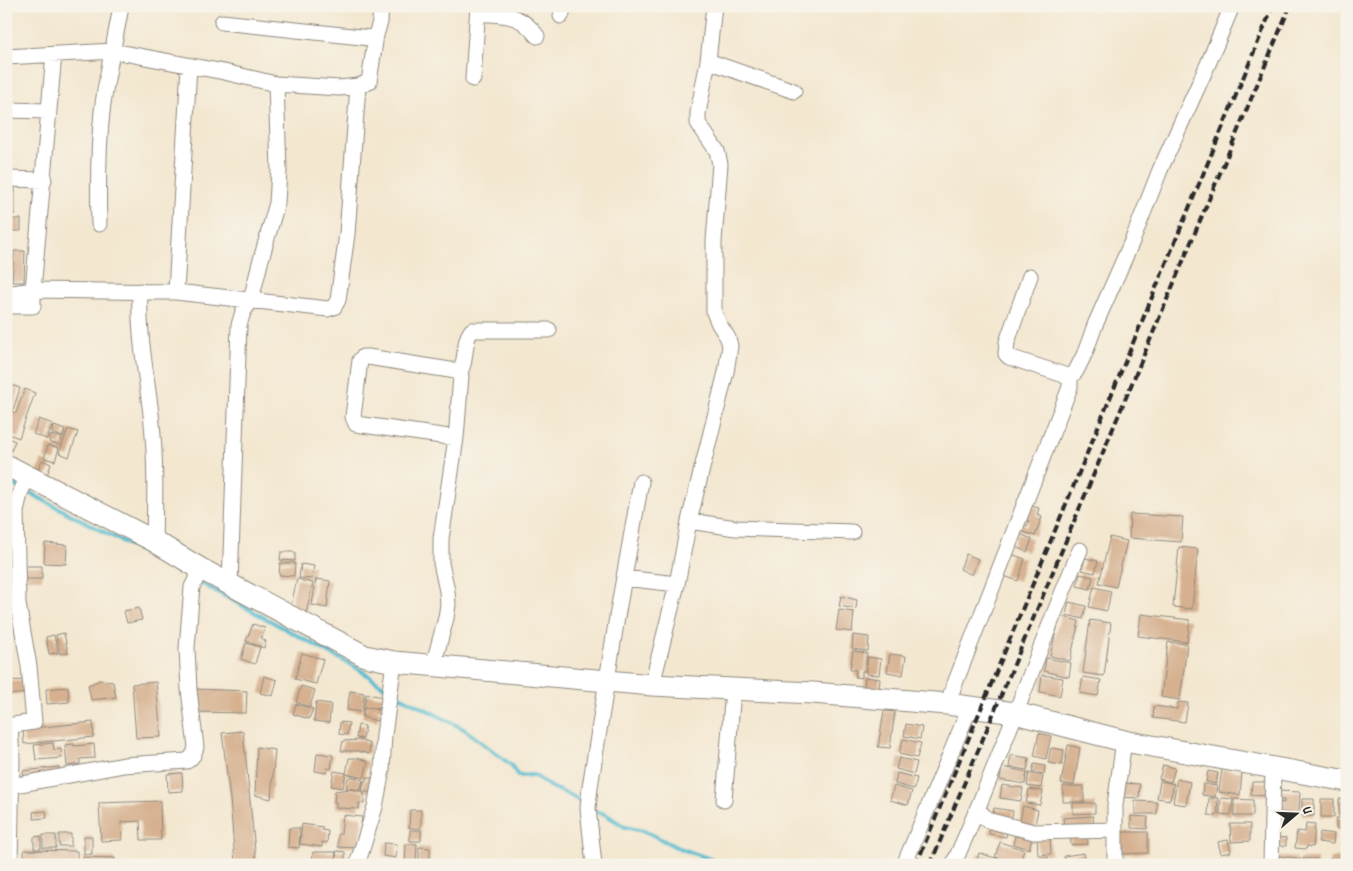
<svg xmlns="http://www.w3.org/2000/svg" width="1353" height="871" font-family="Dekko,sans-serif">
<rect width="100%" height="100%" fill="#f7f3e8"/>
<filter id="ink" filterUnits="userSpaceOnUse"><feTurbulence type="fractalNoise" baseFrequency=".02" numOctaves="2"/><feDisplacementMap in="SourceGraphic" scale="10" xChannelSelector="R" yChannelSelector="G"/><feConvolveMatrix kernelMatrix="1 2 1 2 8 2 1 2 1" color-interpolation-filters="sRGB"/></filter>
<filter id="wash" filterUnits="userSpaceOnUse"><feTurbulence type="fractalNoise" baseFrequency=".0096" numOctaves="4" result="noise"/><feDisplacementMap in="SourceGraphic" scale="20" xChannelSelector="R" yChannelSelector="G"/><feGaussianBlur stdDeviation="1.12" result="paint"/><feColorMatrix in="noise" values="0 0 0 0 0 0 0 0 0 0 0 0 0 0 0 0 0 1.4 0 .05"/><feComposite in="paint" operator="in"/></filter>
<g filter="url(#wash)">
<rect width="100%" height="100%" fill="#f3e7d0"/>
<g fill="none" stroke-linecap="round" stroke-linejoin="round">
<path stroke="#53bcd0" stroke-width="4" d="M6 481 20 488
M26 491 192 578
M199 582 357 668 386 688
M394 693 464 729 511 765 518 776 534 775 549 786 576 798 584 804
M591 810 605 814 625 827 647 832 674 846 726 865"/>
</g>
<g id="blocks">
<path fill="#d6b08f" d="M6 188H15V214H6Z
M10 219H21V231H10Z
M14 251H25L24 282H12Z
M6 264H10L9 271H6Z
M6 383 20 388 13 410 6 408Z
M25 389 35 393 19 438 6 433V410L16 413Z
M39 419 53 424 47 439 33 434Z
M54 426 65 430 63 437 52 433Z
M68 429 78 432 69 457 59 453Z
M51 435 62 438 60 445 49 442Z
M6 437 15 441 9 456 6 455Z
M48 445 59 448 55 461 44 458Z
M42 460 51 464 46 478 36 474Z
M6 493H10V541H6Z
M1032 506 1039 508 1037 515 1042 517 1035 536 1019 530 1022 523 1027 526 1029 521 1027 520Z
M1130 514 1183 517 1181 542 1129 538Z
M1017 533 1032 539 1027 552 1013 546Z
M1110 537 1127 541 1116 587 1099 583Z
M45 543 67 545 66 564 44 563Z
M1179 547 1198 549 1192 609 1173 607Z
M281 552H295V561L280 560Z
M966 554 978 559 972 575 960 569Z
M1011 554 1025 559 1018 581 1004 576Z
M1085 558 1098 561 1095 573 1082 570Z
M280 563H295L294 576 279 575Z
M301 564 314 566 312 579 299 578Z
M23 566H42V579H23Z
M1080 574 1093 577 1090 589 1077 586Z
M297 579 313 583 305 618 290 610Z
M316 579 330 581 327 608 312 605Z
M1094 587 1111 591 1107 611 1089 607Z
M841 596 857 600 856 609 839 606Z
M1069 602 1086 606 1083 619 1066 615Z
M139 608 142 620 127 623 124 611Z
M839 610 854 612 852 632 836 630Z
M1141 614 1190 620 1187 642 1138 636Z
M1060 616 1079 621 1070 661 1050 656Z
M1090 620 1111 623 1104 676 1083 673Z
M253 624 265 628 261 639 266 641 264 648 246 641Z
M64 633 68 653 60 654 56 635Z
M54 635 58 653 49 654 46 637Z
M853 635 869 637 868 651 852 649Z
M1168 642 1187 644 1180 700 1161 697Z
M246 643 260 647 255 664 241 659Z
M853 651 867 653 865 671H862V678L855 677 856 670H850Z
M302 653 323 659 316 684 295 679Z
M890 654 906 656 903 675 887 672Z
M868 657 881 659 879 675 866 674Z
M1046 658 1071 663 1069 677 1044 671Z
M1042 675 1063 678 1060 696 1040 692Z
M264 676 277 680 273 696 260 693Z
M865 677 880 679 879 690 864 688Z
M1083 677 1101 680 1098 696 1080 693Z
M25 680 27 693 7 695 6 681Z
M100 680 113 682 116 697 91 700 88 685Z
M156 682 161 737 136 738 132 684Z
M301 686 315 690 310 707 296 702Z
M68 687 69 702 47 704 46 689Z
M195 689 247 691 246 713 195 712Z
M350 691 364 693 362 712 347 710Z
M366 694 384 697 382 709 372 708 380 711 377 721 362 717 364 708H372L364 707Z
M316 702 331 704 329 723 314 721Z
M1178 702 1188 703 1185 722 1153 718 1154 706 1177 709Z
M296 704 313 709 309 719 293 714Z
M884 711 895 712 890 748 878 747Z
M93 722 94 737 24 744 23 729Z
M340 722 349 723 347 735 339 734Z
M906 724 922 727 920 739 904 736Z
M358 725 365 726 363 739 356 738Z
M243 731 256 861 235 863 230 799 222 733Z
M1039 733 1051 736 1046 759 1034 756Z
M903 739 921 743 917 758 899 754Z
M360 740 370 744 369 754 358 751H341L343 741Z
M53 743 54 750 61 749 62 758 36 760 34 745Z
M74 744V746L94 744 95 758 80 759V764L67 766 65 745Z
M1068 745 1080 748 1074 785 1061 783Z
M257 747 275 750 271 799 255 795Z
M1051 748 1064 750 1062 765 1048 763Z
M317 753 333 755 331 769 327 768 326 773 315 771Z
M1011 755 1029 758 1027 770 1009 767Z
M349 758H359L368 762 364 778 346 774Z
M899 758 917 762 914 774 896 769Z
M1034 764 1045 766 1044 774 1032 772Z
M1163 765 1175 768 1171 782 1159 779Z
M59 767 60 775 24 779 23 771Z
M1002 767 1027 772 1025 784 1000 780Z
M1222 769 1242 772 1240 795 1219 792Z
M334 771 346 773 343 788 331 786Z
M1208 771 1218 773 1216 784 1206 782Z
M182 773 183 791 168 792 167 774Z
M897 773 917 778 914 789 895 784Z
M1029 773 1043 776 1041 788 1027 786Z
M353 777 363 780 361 790 346 788 348 778Z
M367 777 379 779 377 794 362 791 364 781H366Z
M1177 779 1190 782 1186 805 1173 803Z
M1160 781 1174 784 1170 800 1157 798Z
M1252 782H1268V796L1251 795Z
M1121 783 1140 784 1139 798 1120 797Z
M1203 784 1217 786 1215 797 1202 795Z
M1002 785 1023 788 1021 801 1000 798Z
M894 786 912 791 908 805 890 800Z
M1063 786H1084V802H1063Z
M350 789 364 792V804L359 803V809L336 808V802H334L335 791Z
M1029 789 1043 791 1040 805 1026 803Z
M1278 791 1300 792 1299 813 1276 812 1277 802 1284 803V800H1277Z
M1209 798H1218L1217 816 1208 815Z
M1221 798 1233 799 1231 815 1219 814Z
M1234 799 1253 800V816H1234Z
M1302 799H1314V816H1302Z
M1321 799H1334V817H1321Z
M1339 799H1347V815H1339Z
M160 801 161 840H141L140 821 121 822 122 840 101 841 99 803Z
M1135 801 1157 802V814H1135Z
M1073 803H1095V813L1073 814Z
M1023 806 1038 810 1034 829 1019 825Z
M994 808 1013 811 1011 823 992 819Z
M410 810H421V828H409Z
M46 811 47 818 34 819 33 812Z
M343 815 362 817 360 835 361 848 338 847V834H341Z
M1093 816 1094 828 1064 830 1063 818Z
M1131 816 1148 817 1147 829 1131 828Z
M1336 818H1347V829H1336Z
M990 823 1008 826 1006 837 989 834Z
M1306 823 1315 824 1313 847 1307 846 1306 849 1295 848 1297 831 1305 832Z
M302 824 323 827 322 830 328 831 327 843 322 842V847L300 844Z
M1230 824H1250V841L1231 842Z
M289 828H300L299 848 288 847Z
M1017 829 1033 834 1029 849 1013 844Z
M410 830H421V841H410Z
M1087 831 1088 844 1071 845 1070 833Z
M1116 832H1148V853L1124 854V847H1121Z
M1320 832 1334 834 1333 844 1318 842Z
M59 834H71V846H59Z
M43 835H56V848H43Z
M41 836V849H34V837Z
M84 836H92V854H84Z
M1050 836 1051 854 1038 855 1037 837Z
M1276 837 1286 838V846H1276Z
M1228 840 1231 852 1221 854 1218 842Z
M1000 842 1024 850 1019 865 995 857Z
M384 843 397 844 396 858 383 856Z
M406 844H417L416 865H405Z
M419 847 430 848V864H419Z
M24 850 77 851V865L24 864Z
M336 851 345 852V865H337Z
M313 852H336L335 865H312Z
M979 853 998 859 997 863 1002 865H975Z
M1084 853 1086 865H1065L1064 856Z
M1279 856 1297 858V865H1278Z
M83 857 115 858V865H83Z
M1048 857 1049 865H1026L1025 859Z
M1330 858H1347V865H1330Z
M1299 859H1317V865H1299Z"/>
</g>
</g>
<g filter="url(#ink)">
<use href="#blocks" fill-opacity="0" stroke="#8f897e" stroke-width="1"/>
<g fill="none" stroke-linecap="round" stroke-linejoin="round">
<defs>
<path id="street" d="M478 13C505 16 519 12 537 36
M561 16 564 6
M222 22 370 38 376 35 380 22 381 6
M6 57 113 51 224 72 276 84 339 88 358 86 347 234 338 300 334 307 328 309 176 292 33 290 6 294
M708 61 794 91
M473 79 478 6
M358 86 369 82 376 35
M6 110 49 111
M6 179 44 180
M99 224C98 187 98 149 102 112 106 76 115 42 121 6
M140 291C138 333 146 373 151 414 156 456 155 499 154 541
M176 292 189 66
M6 306H33V290L54 54
M459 373C468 361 462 341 472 330H549
M1069 379 1076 371 1085 353 1095 325 1133 239 1160 170 1208 64 1232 6
M689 521 736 528 852 532
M624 578 677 584
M230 584 239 325 243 312 251 300 260 263 277 203 279 170 276 84
M433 666 446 618 448 604 447 591 441 563V539L456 438 461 376 456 371 368 357H363L360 360 353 417 356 424 456 438
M652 685 677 584 689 521 726 372 730 346 728 338 719 324 714 312V241L720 164 717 151 698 123V113L708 61 714 6
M947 704 1070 387V380L1064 375 1009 357 1006 354 1007 342 1030 276
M6 726 34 722 29 666 18 604 16 512 20 493 28 477
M10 726 12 758 10 865
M11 786 124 765 187 761C193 757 194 754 196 747L189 690 187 648 192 587 201 569
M724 800 733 690
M978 809 987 820 1034 832 1115 830
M357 865 375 807 382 770 384 735 394 662
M594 865 588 808 590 787 618 611 641 482
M904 865 970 707
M953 865C1000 762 1036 654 1080 550
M1115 865V805L1124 741
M1271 865 1273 769"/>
<path id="secondary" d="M6 465 154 541 201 569 365 656 394 662 652 685 813 693 947 704 1015 713 1124 741 1347 781"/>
</defs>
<use href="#street" stroke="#8f897e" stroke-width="17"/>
<use href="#secondary" stroke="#8f897e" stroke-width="23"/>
<use href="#street" stroke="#fff" stroke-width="15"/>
<use href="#secondary" stroke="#fff" stroke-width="21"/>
<path stroke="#2b2b2b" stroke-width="4" stroke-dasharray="8 4" stroke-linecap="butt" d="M916 865 1273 6
M930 865 1290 6"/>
</g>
</g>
<rect width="1353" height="871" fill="none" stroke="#f7f3e8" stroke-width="25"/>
<g transform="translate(1296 814) rotate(71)" stroke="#f7f3e8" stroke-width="4" paint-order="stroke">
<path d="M0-4L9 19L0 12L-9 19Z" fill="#2b2b2b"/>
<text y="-8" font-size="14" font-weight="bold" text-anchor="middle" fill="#2b2b2b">U</text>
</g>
</svg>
